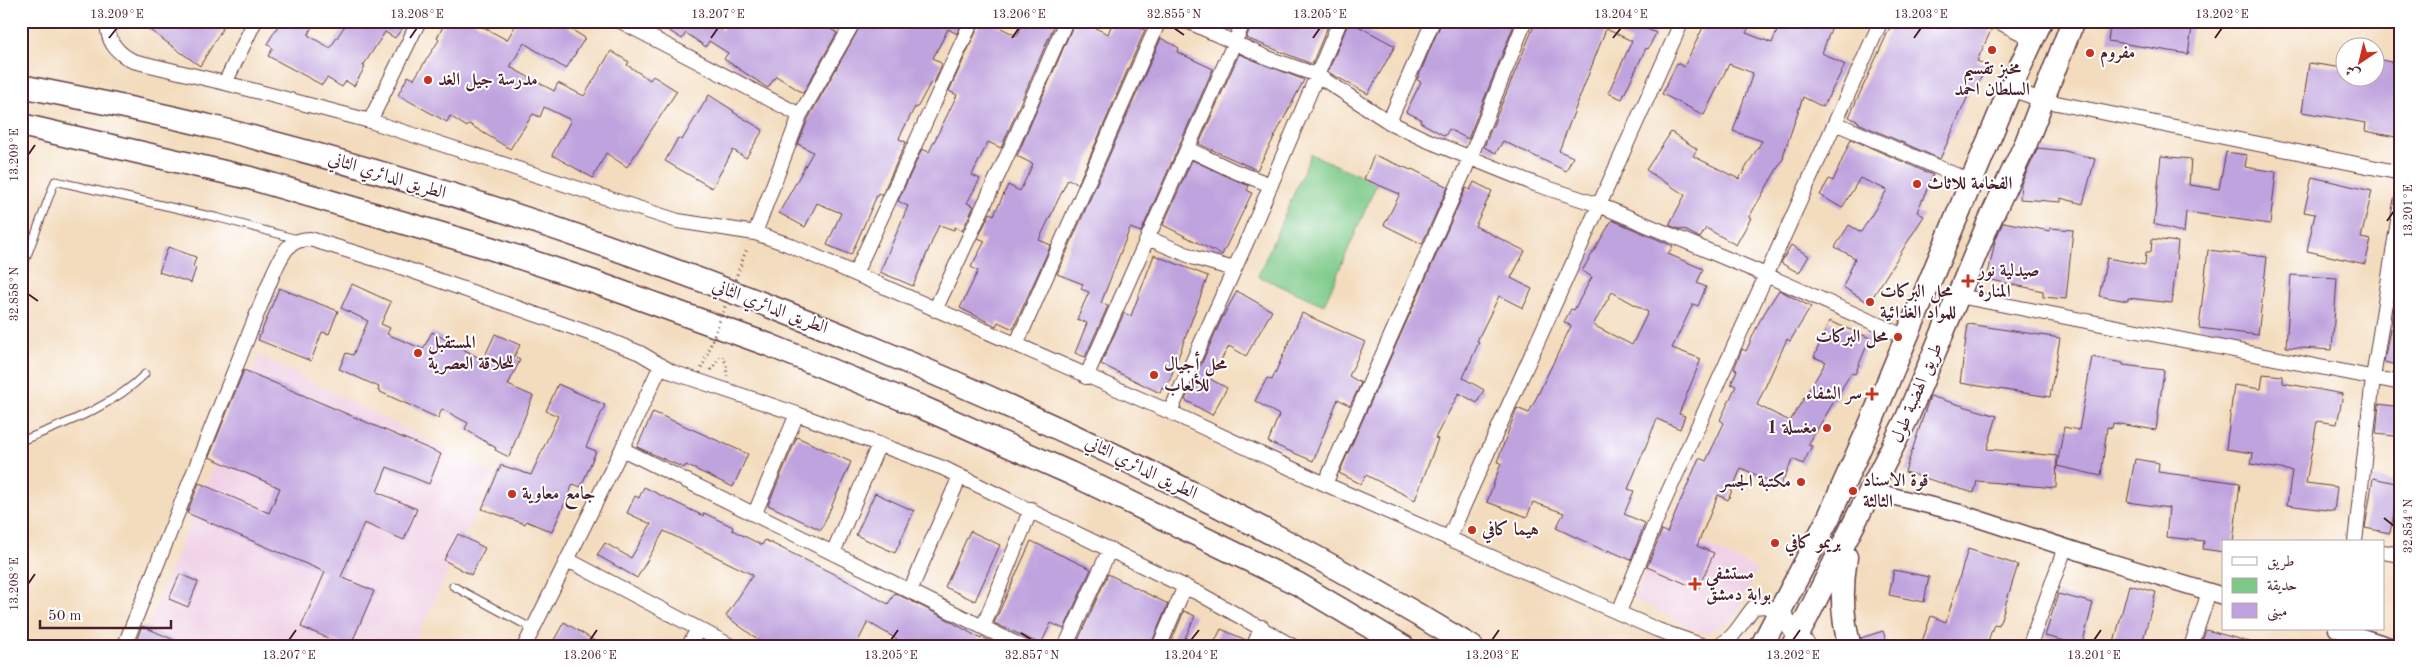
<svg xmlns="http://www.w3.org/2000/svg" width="2422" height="668" font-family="'Old Standard TT',Amiri,serif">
<rect width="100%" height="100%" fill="#fff"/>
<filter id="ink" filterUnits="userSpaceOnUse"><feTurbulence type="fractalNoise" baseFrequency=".02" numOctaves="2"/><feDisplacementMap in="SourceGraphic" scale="10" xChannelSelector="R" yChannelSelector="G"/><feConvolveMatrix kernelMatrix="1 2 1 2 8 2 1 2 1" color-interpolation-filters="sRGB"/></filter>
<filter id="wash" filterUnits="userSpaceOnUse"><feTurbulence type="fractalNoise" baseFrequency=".0096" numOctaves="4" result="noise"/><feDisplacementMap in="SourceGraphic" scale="20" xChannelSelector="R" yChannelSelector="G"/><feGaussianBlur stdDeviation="1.12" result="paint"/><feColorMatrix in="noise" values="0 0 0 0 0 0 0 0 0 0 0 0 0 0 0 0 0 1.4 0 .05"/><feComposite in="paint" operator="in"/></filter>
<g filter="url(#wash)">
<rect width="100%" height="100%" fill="#f3dcbd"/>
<path fill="#f0d0e5" d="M259 355 494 474 412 647H139Z
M1664 525 1757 569 1735 618 1704 634 1634 599Z"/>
<path fill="#7cc987" stroke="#637459" d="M1311 154 1377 183 1324 305 1258 276Z"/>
<g id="blocks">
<path fill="#bfa3de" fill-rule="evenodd" d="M137 21H227L200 66Z
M281 21H315L308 35 330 48 348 21H395L403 27 395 38 385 32 363 66 365 67 354 86 346 81 342 87 327 78 322 85 268 56 273 48 267 44Z
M446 21H472L507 40 518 21H558L585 38 566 69 524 43 510 67 554 91 558 83 584 96 611 51 629 62 627 65 650 80 653 76 677 91 627 167 606 153 593 178 552 155 571 120 544 107 540 117 533 114 510 149 469 124 467 127 450 116 447 122 398 95 408 76 414 79 439 40 437 38Z
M654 21H708L722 30 726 22 744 31 750 21H818L837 33 803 93 776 76 768 88 724 59 728 53 709 41 706 47 686 33 682 39Z
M863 21H962L957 34 948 29 933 58 942 64 934 83 931 82 917 108 915 107 900 136 899 139 906 142 882 195 878 193 851 255 827 245 841 213 817 203 805 227 779 213 813 152 798 144 808 119Z
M981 21H987L1017 36 1024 21H1056L1001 148 988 142 972 175 980 179 967 203 974 206 962 231 955 227 954 230 939 225 913 286 880 272 908 206 898 201 922 149 929 152 957 95 949 91Z
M1075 21H1080L1108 34 1113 21H1141L1139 27 1145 30 1078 184 1068 179 1039 240 1051 245 1013 329 998 322 996 326 960 308 978 271 971 267 985 241 978 238 990 213 994 215 1008 185 1020 191 1033 164 1017 156Z
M1210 21H1234L1230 30Z
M1253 21H1330L1312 64 1246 38Z
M1349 21H1361L1358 26 1395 46 1368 94 1328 72Z
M1442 21H1507L1514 25 1468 139 1449 129 1445 136 1420 122 1421 119 1406 112 1421 82 1417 80Z
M1536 21H1629L1656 33 1648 49 1646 48 1622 99 1608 93 1632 41 1606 29 1559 151 1573 157 1566 171 1503 141 1496 153 1484 147Z
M1706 21H1752L1746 33 1772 43 1781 21H1834L1822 53 1845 65 1823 107 1803 97 1783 156 1784 157 1749 217 1751 218 1736 245 1706 228 1700 238 1683 229 1682 230 1669 225 1685 195 1646 170 1671 132 1697 149 1693 156 1739 179 1762 141 1733 131 1753 73 1729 64 1704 115 1662 94 1677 63 1684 67Z
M1893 21H1986L1992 28 1977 61 1986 65 1976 90 1971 89 1940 159 1858 123 1859 122 1849 117Z
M2111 21H2193L2188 54 2108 41Z
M1161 38 1179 48 1177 52 1213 69 1141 232 1130 228 1101 303 1108 306 1085 357 1075 353 1087 323 1077 319 1089 292 1081 289 1083 284 1057 274Z
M1239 54 1304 80 1257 170 1199 144Z
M2376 59 2401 64V138L2365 131 2366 123 2302 112 2309 63 2344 68V78H2374Z
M709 95 734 111 733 112 763 130 746 158 733 150 712 188 665 161 678 138 682 140Z
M1851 139 1933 175 1917 212 1924 216 1869 303 1843 287 1855 258 1835 247 1849 225 1861 232 1887 190 1860 178 1842 208 1820 195 1829 179 1833 181Z
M2038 148 2065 151 2095 159 2083 204 2061 198V202L2020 199 2021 184Z
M2226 152 2247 155 2245 167 2276 172 2270 224 2186 212 2184 233 2154 224 2161 156 2191 159 2189 185 2219 189Z
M1374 155 1411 170 1412 169 1448 187 1422 244 1384 225 1400 194 1364 179Z
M1192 160 1249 186 1247 190 1252 193 1222 255 1163 225Z
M2312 177 2372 191 2361 238 2371 240 2365 264 2307 251 2315 214 2304 212Z
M1474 182 1492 191 1475 226 1525 251 1511 278 1532 289 1523 308 1499 296 1477 341 1479 342 1463 378 1484 390 1477 403 1459 393 1435 438 1438 439 1415 500 1366 475 1361 484 1339 473 1466 188 1470 190Z
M1612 220 1673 246 1668 254 1703 269 1697 283 1706 287 1698 306 1693 304 1672 348 1701 359 1679 414 1685 416 1680 429 1657 419 1628 489 1634 491 1624 514 1645 523 1631 560 1608 550 1607 552 1556 528 1564 513 1533 502 1527 517 1487 502 1501 463 1497 462 1517 408 1529 413 1571 326 1564 322 1571 309 1574 310 1592 277 1582 271ZM1612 292 1648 312 1632 345 1593 325Z
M2003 222 2050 231V228L2073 230 2066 299 2043 297V291L1987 279 1995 241Z
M2152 239 2178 242 2172 303 2128 298V301L2099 296 2107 258 2145 265 2146 252H2151Z
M1791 245 1809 256 1799 273 1781 263Z
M168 247 196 257 193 267 196 268 191 283 159 272Z
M2208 250 2267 257 2258 335 2199 328Z
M1154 255 1208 276 1166 390 1162 387 1160 393 1101 364 1124 313 1131 316Z
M2291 275 2337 278 2332 350 2286 347Z
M352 284 391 302 381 324 390 328 387 334 423 349 432 332 483 360 495 334 520 345 514 357 520 360 508 385 533 396 509 457 495 450 496 448 465 429 468 423 442 409 438 418 378 391 379 387 339 369 346 353 353 355 368 321 341 308Z
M279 288 338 311 329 334 322 332 311 361 258 340Z
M1779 290 1811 307 1790 341 1787 339 1757 405 1790 421 1826 362 1814 357 1829 321 1870 338 1855 374 1851 373 1808 445 1812 446 1803 464 1793 459 1780 486 1741 468 1728 500 1718 495 1697 546 1714 553 1698 589 1647 567 1662 530 1667 533 1699 458 1706 461 1724 423 1720 420 1736 386 1731 384 1737 370 1734 369 1742 349 1746 351 1760 320Z
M1237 291 1272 311 1246 356 1229 346 1210 379 1227 388 1212 415 1185 400 1222 318Z
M2394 307H2401V366L2384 362Z
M1302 313 1365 342 1349 376 1361 383 1350 406 1338 399 1313 461 1268 442 1279 415 1255 401 1267 378 1272 380Z
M1968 324 2060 338 2050 397 1960 383Z
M2092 357 2123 363V365L2164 370 2156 430 2113 423 2112 428 2107 427 2101 476 2057 466 2064 427 2079 430Z
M244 370 441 454 429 484 387 467 377 492 417 509 404 540 364 523 341 577 374 591 350 647 301 627 325 572 187 513 199 483 269 513 280 488 209 457Z
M2263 374 2283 376V383L2343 394 2337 424 2317 421 2306 483 2337 487 2334 511 2287 505 2292 471 2251 464 2253 453 2226 449 2234 385 2261 389Z
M558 384 605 405 586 447 596 451 581 487 573 484 552 532 526 521 525 524 482 509 501 465 531 475 558 416 546 411Z
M1930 396 1997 416 1987 449 2057 456 2056 488 1977 481 1974 493 1905 472Z
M2379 404 2401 407V437L2376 434Z
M653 412 748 454 733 487 686 465 684 468 637 447Z
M797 437 851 462 821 530 768 505Z
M2135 459 2159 463 2158 472 2240 483 2233 542H2223V552L2203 549 2204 541 2166 537 2169 508 2127 502Z
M2373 478 2400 484 2390 533 2365 528Z
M644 487 703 516 704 513 733 527 732 530 762 545 765 540 842 578 888 604 895 593 943 617 981 639 982 637 998 645 997 647H910L868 622 855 647H768L726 616 753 575 664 531 637 578 597 555 605 543 631 558 651 524 627 513 635 496 639 498Z
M875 493 914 511 895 553 856 535Z
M970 531 1000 545 975 601 945 587Z
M458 534 485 548 471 575 444 560Z
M1031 541 1091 569 1064 629 1051 623 1041 644 994 623Z
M1968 549 2018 565 1999 625 1994 624 1986 647H1920L1931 616 1946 622Z
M1894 570 1929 577 1924 602 1889 595Z
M180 574 198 582 188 607 169 599Z
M1108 574 1168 604 1150 647H1075Z
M2129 585 2156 592 2141 647H2113Z
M2058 594 2093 603 2082 645 2045 636Z
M1184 611 1195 616 1181 647H1169Z
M564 622 605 647H550Z
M142 626 190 647H134Z
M1221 629 1246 640 1244 647H1212Z
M2206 630 2250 642V647H2200Z
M1883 631 1888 647H1863L1861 638Z"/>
</g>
</g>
<g filter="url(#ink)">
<use href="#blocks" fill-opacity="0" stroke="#633b41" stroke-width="1"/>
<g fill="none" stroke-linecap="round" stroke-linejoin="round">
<defs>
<path id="service" d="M21 272 55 181 219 218 297 239
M21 441C64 424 112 407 145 374
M453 586 533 629"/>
<path id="minor" d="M108 21C106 41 117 53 133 61L225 83 370 121 678 221 755 233 787 244 1170 412 1325 484 1658 630 1707 647
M620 21 800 115
M1187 21 1268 58 1317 75 1389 122 1424 139 1535 184 1599 205 1766 275 1908 338
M1997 21 2033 39
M225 83 255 21
M2010 89 2042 100 2401 173
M370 121 419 21
M1389 122 1433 21
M1835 123 1972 182
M1188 149 1234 171 1271 185
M755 233 800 115 854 21
M1148 238 1195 258 1234 269
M855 274 972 21
M1959 296 2401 383
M935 310 1013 143 1066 21
M1016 345 1159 21
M1086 377 1244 21
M1170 412 1247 241 1340 21
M622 449 1023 647
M1325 484 1470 158 1525 21
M755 513 797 414
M1449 538 1682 21
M2355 542 2373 378 2401 202
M2383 552 2401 555
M833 553 879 444
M568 560 733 647
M910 591 960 476
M1619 612 1662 506 1881 21
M983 627 1031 509
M124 647 273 274C282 255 287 239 310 239L395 265 603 338 640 353 672 372 797 414 943 468 1200 594 1294 647
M524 647 622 449 661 365
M688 647 698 629
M1065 647 1110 549
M1159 647 1185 586
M1253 647 1262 627
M1711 647C1732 645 1741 622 1754 607L1765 606 1779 612
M2029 647 2065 548
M2191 647 2209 592"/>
<path id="tertiary" d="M1872 491 1960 513 2107 561 2223 596
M2337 629 2393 647"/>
<path id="secondary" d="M1779 612 1807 647"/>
<path id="trunk" d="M21 86C85 99 150 111 213 127 439 184 661 260 876 349 1081 434 1282 531 1472 647
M21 125 250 178 490 248 594 282 769 345 919 406 1070 473 1298 584 1404 647
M1846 557C1841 588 1841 616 1850 647
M1761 647 1829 517 1867 432 2010 89 2041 21
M1792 647 1907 418 1988 224 2026 143 2073 21"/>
</defs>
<use href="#service" stroke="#633b41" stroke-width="9"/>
<use href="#minor" stroke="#633b41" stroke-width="16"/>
<use href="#tertiary" stroke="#633b41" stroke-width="19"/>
<use href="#secondary" stroke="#633b41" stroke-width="21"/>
<use href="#trunk" stroke="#633b41" stroke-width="25"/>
<path stroke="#633b41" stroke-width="3" stroke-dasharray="1 4" stroke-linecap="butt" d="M744 256 748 247
M711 370 721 355 726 363 727 376"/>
<use href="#service" stroke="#fff" stroke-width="7"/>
<use href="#minor" stroke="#fff" stroke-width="14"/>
<use href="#tertiary" stroke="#fff" stroke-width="16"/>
<use href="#secondary" stroke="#fff" stroke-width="19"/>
<use href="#trunk" stroke="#fff" stroke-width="22"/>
<path stroke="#633b41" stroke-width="3" stroke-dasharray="1 4" stroke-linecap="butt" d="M700 373 744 256"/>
</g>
</g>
<path fill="none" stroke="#4a1f2b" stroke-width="2" d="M1174 28 1184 35M109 38 117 28M410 38 417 28M711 38 718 28M1012 38 1019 28M1313 38 1320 28M1613 38 1621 28M1914 38 1921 28M2215 38 2222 28M28 155 35 145M2387 221 2394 211M28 294 38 301M2384 518 2394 526M28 584 35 574M1021 633 1032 640M289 640 296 630M590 640 597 630M891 640 898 630M1191 640 1199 630M1492 640 1499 630M1793 640 1800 630M2094 640 2101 630"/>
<g fill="#c8321e" stroke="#fff" stroke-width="2">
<circle cx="1992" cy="50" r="5"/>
<circle cx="2090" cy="53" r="5"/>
<circle cx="428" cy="80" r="5"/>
<circle cx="1917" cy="184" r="5"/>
<path d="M1965.5 273.5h5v5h5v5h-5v5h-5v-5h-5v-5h5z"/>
<circle cx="1870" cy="302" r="5"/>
<circle cx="1898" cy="337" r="5"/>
<circle cx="418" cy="353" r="5"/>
<circle cx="1154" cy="375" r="5"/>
<path d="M1869.5 386.5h5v5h5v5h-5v5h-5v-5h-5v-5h5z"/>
<circle cx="1827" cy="428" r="5"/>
<circle cx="1801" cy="482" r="5"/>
<circle cx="1853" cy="491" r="5"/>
<circle cx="512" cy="494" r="5"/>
<circle cx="1472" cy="530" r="5"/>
<circle cx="1775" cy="543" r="5"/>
<path d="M1692.5 576.5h5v5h5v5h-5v5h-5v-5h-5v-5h5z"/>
</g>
<g text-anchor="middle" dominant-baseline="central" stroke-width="4" stroke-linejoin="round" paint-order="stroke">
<g font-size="18" font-weight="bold" fill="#4a1f2b" stroke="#fff" text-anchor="start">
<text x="2100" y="53">مفروم</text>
<text x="1992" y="69" text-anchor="middle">مخبز تقسيم<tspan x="1992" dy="21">السلطان احمد</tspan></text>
<text x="438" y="80">مدرسة جيل الغد</text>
<text x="1927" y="184">الفخامة للاثاث</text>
<text x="1978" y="271">صيدلية نور<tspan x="1978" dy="21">المنارة</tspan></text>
<text x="1880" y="292">محل البركات<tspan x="1880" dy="21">للمواد الغذائية</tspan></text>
<text x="1888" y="337" text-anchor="end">محل البركات</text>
<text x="428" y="343">المستقبل<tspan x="428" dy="21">للحلاقة العصرية</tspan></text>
<text x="1164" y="365">محل أجيال<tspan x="1164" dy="21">للألعاب</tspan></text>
<text x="1862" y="394" text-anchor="end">سر الشفاء</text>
<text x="1817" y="428" text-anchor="end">مغسلة 1</text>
<text x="1863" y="481">قوة الاسناد<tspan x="1863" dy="21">الثالثة</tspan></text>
<text x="1791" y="482" text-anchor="end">مكتبة الجسر</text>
<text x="522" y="494">جامع معاوية</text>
<text x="1482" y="530">هيما كافي</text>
<text x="1785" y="543">بريمو كافي</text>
<text x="1706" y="574">مستشفي<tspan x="1706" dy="21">بوابة دمشق</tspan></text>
</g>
<g font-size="18" fill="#4a1f2b" stroke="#fff">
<text transform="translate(387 176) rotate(17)">الطريق الدائري الثاني</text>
<text transform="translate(770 307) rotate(21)">الطريق الدائري الثاني</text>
<text transform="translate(1917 393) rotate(-67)">طريق الهضبة طول</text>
<text transform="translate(1141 468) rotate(26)">الطريق الدائري الثاني</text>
</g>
</g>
<rect width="2422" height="668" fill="none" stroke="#fff" stroke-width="55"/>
<rect x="2222" y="540" width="162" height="90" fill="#ffffff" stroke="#b7a5aa"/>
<rect x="2232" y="557" width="25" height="8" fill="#ffffff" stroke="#b7a5aa"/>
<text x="2267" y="566" font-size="15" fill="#4a1f2b">طريق</text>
<rect x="2232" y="578" width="25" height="15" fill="#7cc987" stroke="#b7a5aa"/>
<text x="2267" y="590" font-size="15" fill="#4a1f2b">حديقة</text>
<rect x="2232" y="603" width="25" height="15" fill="#bfa3de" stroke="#b7a5aa"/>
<text x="2267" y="616" font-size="15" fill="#4a1f2b">مبنى</text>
<g transform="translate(2360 62) rotate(215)"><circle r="24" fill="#ffffff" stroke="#b7a5aa"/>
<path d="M0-4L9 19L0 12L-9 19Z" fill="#c8321e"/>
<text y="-8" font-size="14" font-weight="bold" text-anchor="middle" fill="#4a1f2b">ش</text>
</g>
<path d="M40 620v8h131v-8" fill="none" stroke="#4a1f2b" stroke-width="2.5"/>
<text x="48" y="620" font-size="15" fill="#4a1f2b" stroke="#ffffff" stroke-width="4" paint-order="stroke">50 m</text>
<rect x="28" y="28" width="2366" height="612" fill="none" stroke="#4a1f2b" stroke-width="2"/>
<g font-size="12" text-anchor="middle" fill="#4a1f2b">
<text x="117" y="18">13.209°E</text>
<text x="417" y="18">13.208°E</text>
<text x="718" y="18">13.207°E</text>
<text x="1019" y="18">13.206°E</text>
<text x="1174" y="18">32.855°N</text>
<text x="1320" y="18">13.205°E</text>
<text x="1621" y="18">13.204°E</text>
<text x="1921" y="18">13.203°E</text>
<text x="2222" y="18">13.202°E</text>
<text transform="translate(14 155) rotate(-90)" y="4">13.209°E</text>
<text transform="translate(2408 211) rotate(-90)" y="4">13.201°E</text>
<text transform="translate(14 294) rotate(-90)" y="4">32.858°N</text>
<text transform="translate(2408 526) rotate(-90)" y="4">32.854°N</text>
<text transform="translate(14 584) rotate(-90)" y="4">13.208°E</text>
<text x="289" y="659">13.207°E</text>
<text x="590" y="659">13.206°E</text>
<text x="891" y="659">13.205°E</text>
<text x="1032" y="659">32.857°N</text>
<text x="1191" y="659">13.204°E</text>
<text x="1492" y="659">13.203°E</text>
<text x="1793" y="659">13.202°E</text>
<text x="2094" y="659">13.201°E</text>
</g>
</svg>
